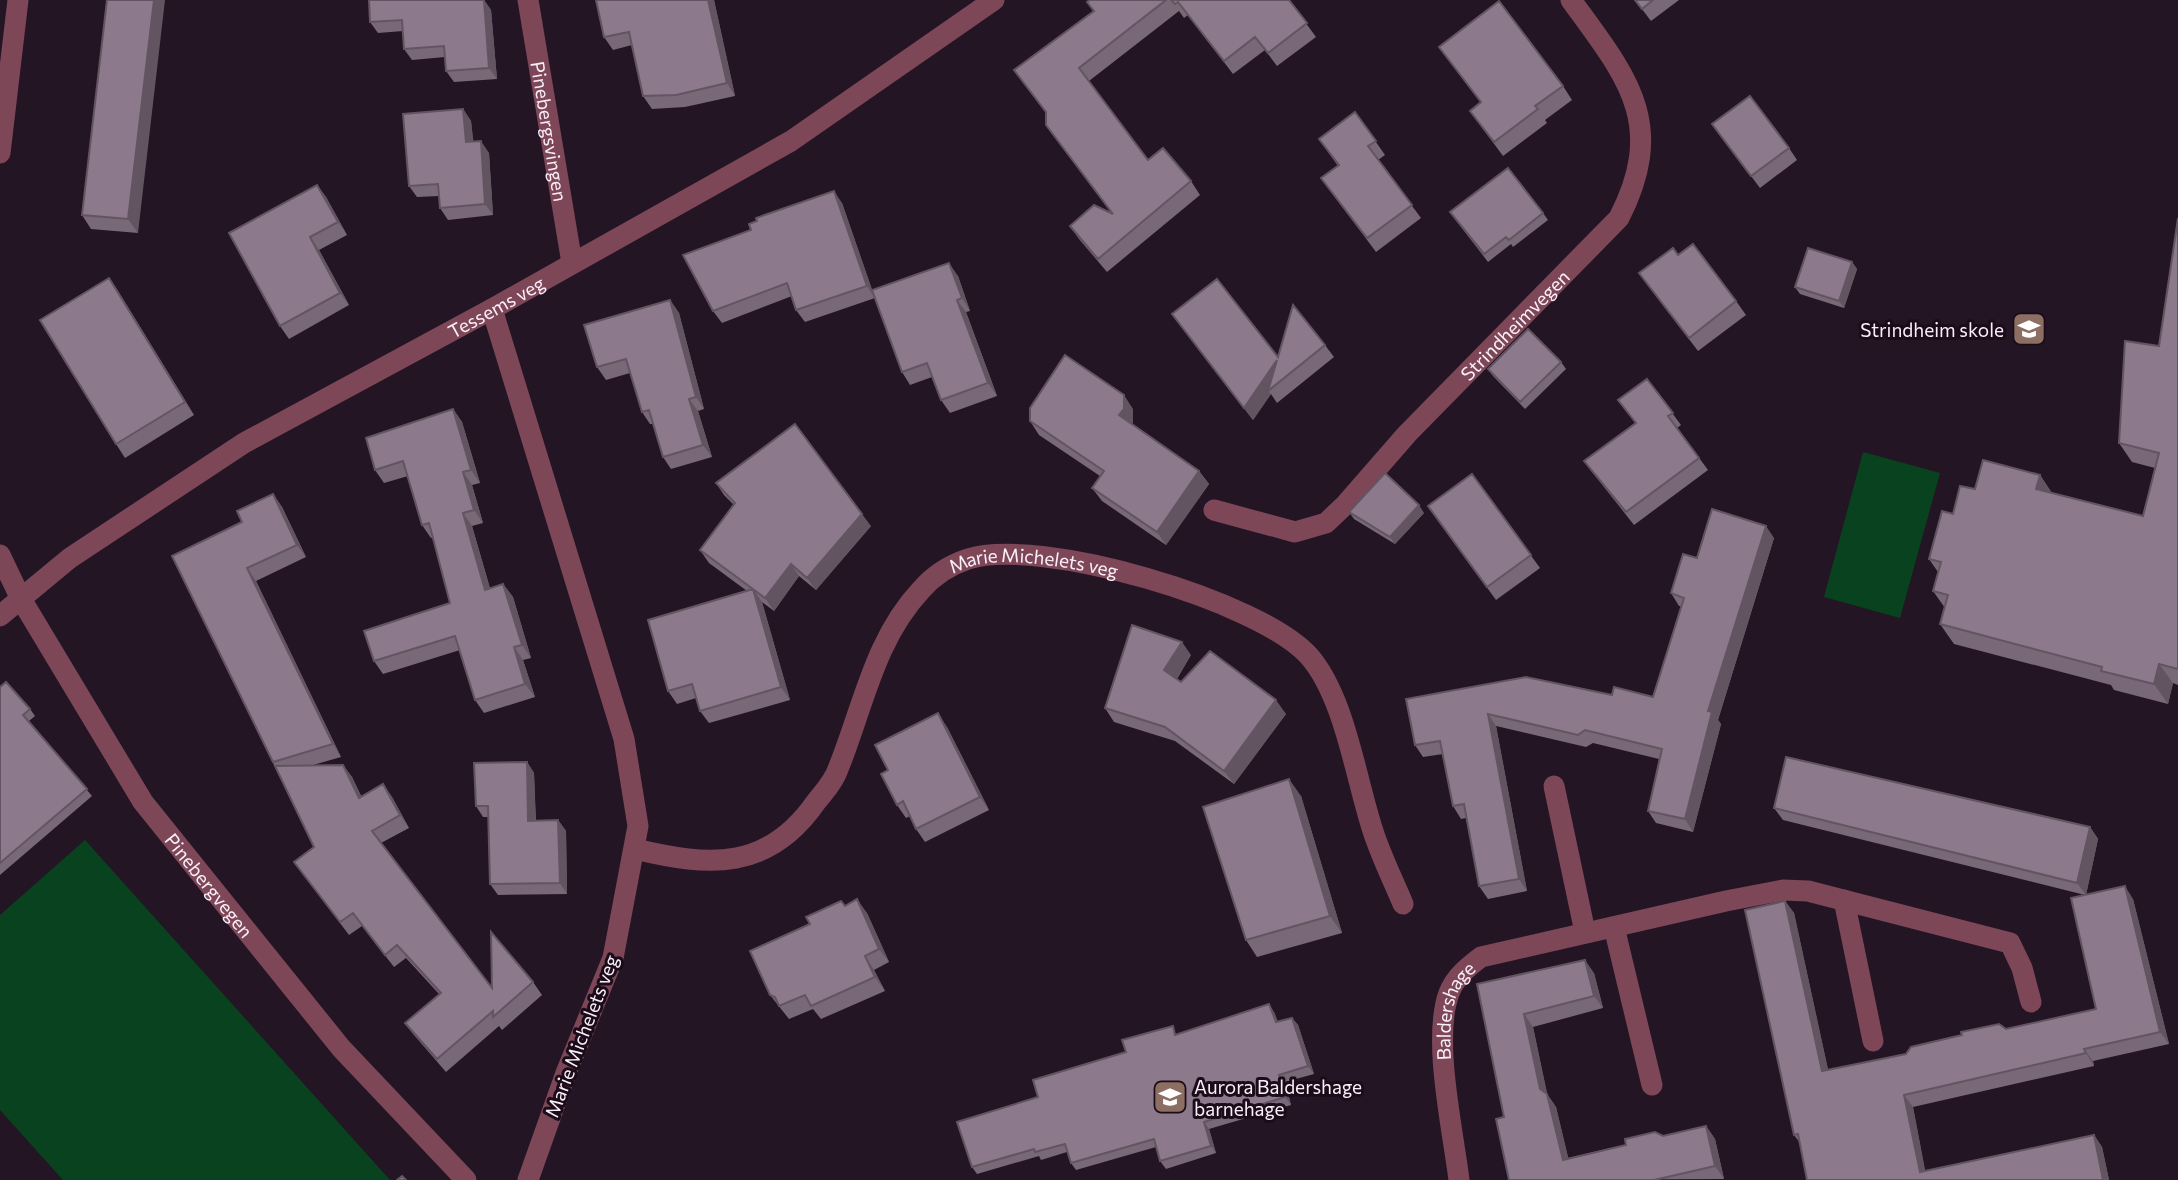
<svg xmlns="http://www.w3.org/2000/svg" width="2178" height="1180" font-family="Commissioner,sans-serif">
<rect width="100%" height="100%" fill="#241524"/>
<path fill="#09421f" d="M1863 452 1940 473 1900 618 1824 597Z
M85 840 390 1180H63L0 1110V915Z"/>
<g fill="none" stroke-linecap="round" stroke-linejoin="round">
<g stroke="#7d4758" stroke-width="21">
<path id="s1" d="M528 0 572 263"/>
<path d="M0 153 18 0"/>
<path d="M492 309 624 739 638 826 613 958 566 1073 528 1180"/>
<path id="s2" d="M1214 510 1295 532 1326 523 1346 504 1407 434 1619 218C1668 122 1626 76 1571 0"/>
<path id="s3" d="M0 555 21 599 143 802 341 1048 466 1180"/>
<path id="s4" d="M0 616 70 558 244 443 492 309 791 141 994 0"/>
<path d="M1554 786 1585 932"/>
<path id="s5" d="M635 849C710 867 768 871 816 802 824 792 834 781 838 769 863 708 874 640 921 590 933 576 950 565 968 559 1039 536 1260 601 1309 656 1345 697 1356 780 1373 831 1381 856 1393 880 1403 904"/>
<path d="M1844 900 1873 1041"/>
<path d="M1614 927 1652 1085"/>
<path id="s6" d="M1459 1180C1453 1130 1432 1039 1449 993 1455 977 1468 967 1481 957L1726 901 1783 890 1808 891 2010 943 2022 968 2031 1002"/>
</g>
</g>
<path fill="#786878" d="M107 0 138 233 91 229 82 215Z
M484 0 491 10 497 79 454 82 446 71 445 57 412 60 404 49 403 31 378 33 370 22Z
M596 0H714L735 96 685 107 652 109 643 96 632 45 613 50 604 37Z
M1090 0H1289L1316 37 1277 66 1265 50 1233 74 1188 15 1184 18 1179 11 1089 81 1148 160 1191 181 1200 195 1107 272 1079 239 1070 226 1112 214 1046 125V113L1014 70 1093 11 1087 2Z
M1635 0H1679L1651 21Z
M1439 47 1563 86 1572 100 1545 120 1547 123 1503 156 1470 111 1481 103Z
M463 109 471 121 473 142 489 153 493 215 448 220 440 208 439 196 417 197 409 186Z
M1355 112 1385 155 1378 160 1421 218 1376 252 1321 178 1338 166 1319 139Z
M1712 124 1789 148 1797 160 1760 188Z
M317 185 326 197 347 235 319 250 349 305 289 339 280 326Z
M842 203 872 290 958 276 970 311 966 312 997 396 950 413 941 400 932 377 910 385 902 372 875 298 805 322 796 310 792 296 722 323 713 311 751 230 757 221Z
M1543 213 1548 220 1513 247 1511 244 1488 262 1455 219Z
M2178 218V685L2173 683 2168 704 2114 690 2111 685 1954 644 1940 624 1945 608 1933 591 1938 572 1929 559 1953 514 1975 489 2040 475 2052 493 2143 516 2155 468 2132 462 2119 443 2159 346Z
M1678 255 1736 301 1746 315 1698 351 1639 273Z
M1852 262 1857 269 1844 308 1800 294 1795 287Z
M109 278 118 291 194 415 125 458 116 444Z
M670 300 679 313 704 409 698 411 712 457 671 469 663 457 653 424H650L642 412 630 373 606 380 597 367Z
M1172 314 1278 357 1325 345 1334 357 1277 403 1271 394 1253 420Z
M1561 362 1566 369 1525 409 1493 376 1488 369Z
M1647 379 1681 425 1677 428 1708 470 1634 525 1593 473 1584 461 1635 423Z
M453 409 462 422 480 483 472 485 483 523 472 526 490 588 503 584 513 597 531 658 523 660 535 697 484 713 475 700 460 650 383 674 374 661 450 603 433 538H431L422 525 408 476 384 483 375 470Z
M1133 409V422L1132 424 1199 471 1209 484 1166 545 1102 501 1092 488 1100 476 1039 435 1030 421Z
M1472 474 1540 568 1496 600 1428 506Z
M716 483 871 526 816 590 799 576 774 611 762 602 790 700 709 723 700 711 696 698 677 704 668 691 747 591 709 563 700 550 734 505 724 495Z
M273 494 282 507 306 557 256 581 341 757 313 765H343L352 777 361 796 383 784 392 797 409 828 381 843 492 988 533 982 542 995 502 1030 499 1026 446 1072 414 1035 405 1023 439 994 406 958 394 967 362 926 349 935 294 862 314 847 172 556 242 522Z
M1349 512 1424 513 1395 544 1354 519Z
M1774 538 1718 720 1721 724 1693 832 1656 823 1648 811 1659 759 1593 743 1586 747 1496 726 1527 891 1488 899 1479 886 1466 818 1461 819 1453 806 1443 754 1423 757 1415 745 1406 699 1612 695 1653 697 1681 606H1679L1671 593 1697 558Z
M1191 655 1177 679 1181 682 1286 714 1234 784 1175 741 1114 722 1105 708Z
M0 687 30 709 35 716 29 721 92 796 0 875Z
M947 727 989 810 925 842 916 829 910 816 906 818 897 805 888 770Z
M527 762 534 773 536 821 558 820 566 831 567 894 498 895 490 884 489 817H483L476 806Z
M1301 796 1342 933 1257 957 1246 940Z
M1774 808 2090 827 2098 839 2086 895 2133 899 2169 1044 2093 1061 2094 1066 1913 1107 1925 1171 2094 1135 2102 1147 2109 1180H1807L1800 1143 1794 1135 1785 901 1794 913 1828 1070 1906 1054 2096 1009 2085 895 1783 820Z
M845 906 867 913 889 962 874 970 885 991 821 1019 813 1009 789 1019 770 995 810 924Z
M1594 973 1603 1008 1533 1027 1547 1094 1556 1107 1568 1158 1706 1126 1715 1139 1724 1179 1509 1180 1504 1117 1477 984Z
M1274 1012 1278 1022 1292 1018 1298 1025 1314 1074 1285 1082 1291 1105 1209 1129 1216 1153 1166 1169 1160 1161 1156 1147 1076 1170 1071 1163 1067 1152 1041 1160 1039 1156 977 1174 972 1167 1038 1097 1126 1052 1178 1034Z"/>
<path fill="#625561" d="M154 0H165L138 233 128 219Z
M484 0 491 10 497 79 489 68Z
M708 0H714L735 96 727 83Z
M463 109 471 121 475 154 466 142Z
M481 141 489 153 493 215 485 204Z
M317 185 326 197 347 235 338 222Z
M834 191 842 203 875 298 867 286Z
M310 237 319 250 349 305 340 293Z
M1852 262 1857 269 1844 308 1839 301Z
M949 263 958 276 970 311 962 298Z
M109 278 118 291 194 415 185 402Z
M670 300 679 313 704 409 696 397Z
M957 300 966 312 997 396 988 383Z
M1277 360 1268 391 1271 394 1253 420 1244 408Z
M1124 395 1133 409V422L1128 429 1119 415Z
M689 399 698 411 712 457 703 445Z
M453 409 462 422 480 483 471 470Z
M1199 471 1209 484 1166 545 1157 532Z
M463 472 472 485 483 523 474 510Z
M2040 475 2053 495 2036 489Z
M273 494 282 507 306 557 297 545Z
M1419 505 1424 513 1395 544 1390 537Z
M463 513 472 526 494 603 485 590Z
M862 514 871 526 816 590 807 578Z
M1766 526 1774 538 1718 720 1721 724 1693 832 1685 819 1708 711Z
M791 564 799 576 774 611 765 598Z
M247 568 256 581 341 757 333 744Z
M503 584 513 597 531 658 522 645Z
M753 589 762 602 790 700 781 687Z
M1182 642 1191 655 1174 683 1164 670Z
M514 647 523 660 535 697 525 684Z
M2159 664 2173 683 2168 704 2154 684Z
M1276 700 1286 714 1234 784 1224 771Z
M938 713 947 727 989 810 980 797Z
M1488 714 1496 726 1527 891 1519 879Z
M527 762 534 773 536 832 528 821Z
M343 765 352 777 368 810 359 798Z
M1289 779 1301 796 1342 933 1330 916Z
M383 784 392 797 409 828 400 815Z
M558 820 566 831 567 894 560 883Z
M2090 827 2098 839 2086 895 2077 883Z
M2125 886 2133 899 2169 1044 2160 1032Z
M857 899 867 913 889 962 879 949Z
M1785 901 1794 913 1831 1083 1822 1071Z
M865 956 874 970 885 991 875 977Z
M1585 960 1594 973 1603 1008 1594 996Z
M1269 1004 1274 1012 1281 1030 1276 1022Z
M1524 1014 1533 1027 1549 1102 1540 1089Z
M1292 1018 1298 1025 1314 1074 1308 1066Z
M2084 1049 2093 1061 2094 1066 2086 1053Z
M1279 1075 1285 1082 1291 1105 1285 1097Z
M1547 1094 1556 1107 1572 1173 1563 1160Z
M1904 1095 1913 1107 1927 1180 1920 1172Z
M1204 1122 1209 1129 1216 1153 1211 1146Z
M1706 1126 1715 1139 1724 1179 1715 1166Z
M2094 1135 2102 1147 2109 1180H2103Z"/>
<path fill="#8c798b" stroke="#625561" stroke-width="2" d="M107 0H154L128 219 82 215Z
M369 0H484L489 68 446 71 444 46 404 49 402 20 370 22Z
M596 0H708L727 83 676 95 643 96 629 32 604 37Z
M1090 0H1166L1079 68 1148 160 1163 148 1191 181 1098 259 1070 226 1094 205 1113 214 1046 125V112L1014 70 1094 11 1087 2Z
M1171 0H1289L1307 23 1268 53 1255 37 1224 61 1178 2 1175 4Z
M1635 0H1653L1642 9Z
M1499 1 1563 86 1535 106 1538 109 1494 142 1470 111 1481 102 1439 47Z
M1750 96 1789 148 1751 176 1712 124Z
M463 109 466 142 481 141 485 204 440 208 438 184 409 186 403 114Z
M1355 112 1376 141 1368 146 1412 205 1367 238 1321 178 1339 165 1319 139Z
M1508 168 1543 213 1509 240 1506 237 1484 254 1450 212Z
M317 185 338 222 310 237 340 293 280 326 229 233Z
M834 191 867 286 796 310 787 283 713 311 683 255 751 230 749 224 757 221 756 218Z
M2178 218V669L2159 664 2154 684 2101 671 2102 667 1940 624 1948 595 1933 591 1941 562 1929 559 1942 511 1953 514 1960 486 1975 489 1983 460 2040 475 2036 489 2143 516 2159 453 2119 443 2125 341 2159 346Z
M1693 244 1736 301 1689 338 1639 273 1673 248 1678 255Z
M1808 248 1852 262 1839 301 1795 287Z
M949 263 962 298 957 300 988 383 941 400 927 363 902 372 872 290Z
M109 278 185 402 116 444 40 320Z
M1217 279 1278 357 1293 305 1325 345 1268 391 1277 360 1244 408 1172 314Z
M670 300 696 397 689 399 703 445 663 457 649 410 642 412 626 359 597 367 584 325Z
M1528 329 1561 362 1520 402 1488 369Z
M1065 355 1124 395V409L1119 415 1199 471 1157 532 1092 488 1104 471 1030 421V408Z
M1647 379 1673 413 1668 416 1699 458 1626 512 1584 461 1636 423 1618 400Z
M453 409 471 470 463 472 474 510 463 513 485 590 503 584 522 645 514 647 525 684 475 700 455 636 374 661 364 631 450 603 429 523 422 525 403 461 375 470 366 438Z
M795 424 862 514 807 578 791 564 765 598 753 589 781 687 700 711 692 684 668 691 648 620 753 589 700 550 735 503 716 483Z
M1385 473 1419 505 1390 537 1349 512Z
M1472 474 1531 555 1487 587 1428 506Z
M273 494 297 545 247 568 333 744 273 762 172 556 242 522 237 511Z
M1712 509 1766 526 1708 711 1712 712 1685 819 1648 811 1662 749 1585 730 1578 735 1488 714 1519 879 1479 886 1464 804 1453 806 1440 741 1415 745 1406 699 1526 677 1612 695 1614 687 1653 697 1684 598 1671 593 1683 554 1697 558Z
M1132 625 1182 642 1164 670 1181 682 1210 651 1276 700 1224 771 1165 727 1105 708Z
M6 682 30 709 23 715 87 789 0 863V687Z
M938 713 980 797 916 829 903 801 897 805 881 774 888 770 875 745Z
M1786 757 2090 827 2077 883 1774 808Z
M527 762 528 821 558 820 560 883 490 884 488 806H476L474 763Z
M343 765 359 798 383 784 400 815 372 831 492 988 491 932 533 982 493 1017V1011L437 1059 405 1023 441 993 397 945 385 955 353 913 340 922 294 862 314 847 275 766Z
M1289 779 1330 916 1246 940 1203 807Z
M2125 886 2160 1032 2084 1049 2086 1053 1904 1095 1920 1172 2094 1135 2103 1180H1807L1798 1134 1794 1135 1745 910 1785 901 1822 1071 1906 1054 1911 1047 1962 1035 1961 1032 1999 1024 2006 1029 2096 1009 2071 898Z
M857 899 879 949 865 956 875 977 811 1006 805 995 779 1006 775 997 770 995 750 951 810 924 806 917 841 901 845 906Z
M1585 960 1594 996 1524 1014 1540 1089 1547 1094 1563 1160 1626 1145 1625 1139 1655 1132 1663 1136 1706 1126 1715 1166 1654 1180H1509L1496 1119 1504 1117 1477 984Z
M1269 1004 1276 1022 1292 1018 1308 1066 1279 1075 1285 1097 1204 1122 1211 1146 1160 1161 1154 1139 1071 1163 1065 1144 1035 1152 1034 1149 972 1167 957 1122 1038 1097 1033 1080 1126 1052 1122 1040 1173 1026 1175 1035Z
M402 1176 406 1180H397Z"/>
<defs>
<symbol id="school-square" viewBox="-11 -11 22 22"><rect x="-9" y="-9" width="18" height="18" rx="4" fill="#8d6e63" stroke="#1b0c1a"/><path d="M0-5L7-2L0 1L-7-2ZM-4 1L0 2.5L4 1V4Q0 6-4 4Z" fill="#fff"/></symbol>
</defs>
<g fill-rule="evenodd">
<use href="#school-square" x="2010" y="310" width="38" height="38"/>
<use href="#school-square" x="1151" y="1078" width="38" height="38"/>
</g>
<g text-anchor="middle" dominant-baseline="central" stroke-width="6" stroke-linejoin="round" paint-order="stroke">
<g font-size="19" fill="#faeff9" stroke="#1b0c1a">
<text stroke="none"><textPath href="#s1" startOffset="133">Pinebergsvingen</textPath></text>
<text stroke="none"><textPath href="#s4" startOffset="586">Tessems veg</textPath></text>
<text stroke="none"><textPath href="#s2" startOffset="390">Strindheimvegen</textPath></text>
<text stroke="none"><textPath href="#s5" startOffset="564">Marie Michelets veg</textPath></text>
<text stroke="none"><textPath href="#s3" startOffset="392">Pinebergvegen</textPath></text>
<text stroke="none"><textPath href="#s6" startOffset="173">Baldershage</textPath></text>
<text transform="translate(581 1036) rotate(-69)">Marie Michelets veg</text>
</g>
<g font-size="19" fill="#faeff9" stroke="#1b0c1a" text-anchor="end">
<text x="2004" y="329">Strindheim skole</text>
<text x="1194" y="1086" text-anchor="start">Aurora Baldershage<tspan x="1194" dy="22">barnehage</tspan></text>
</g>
</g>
</svg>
